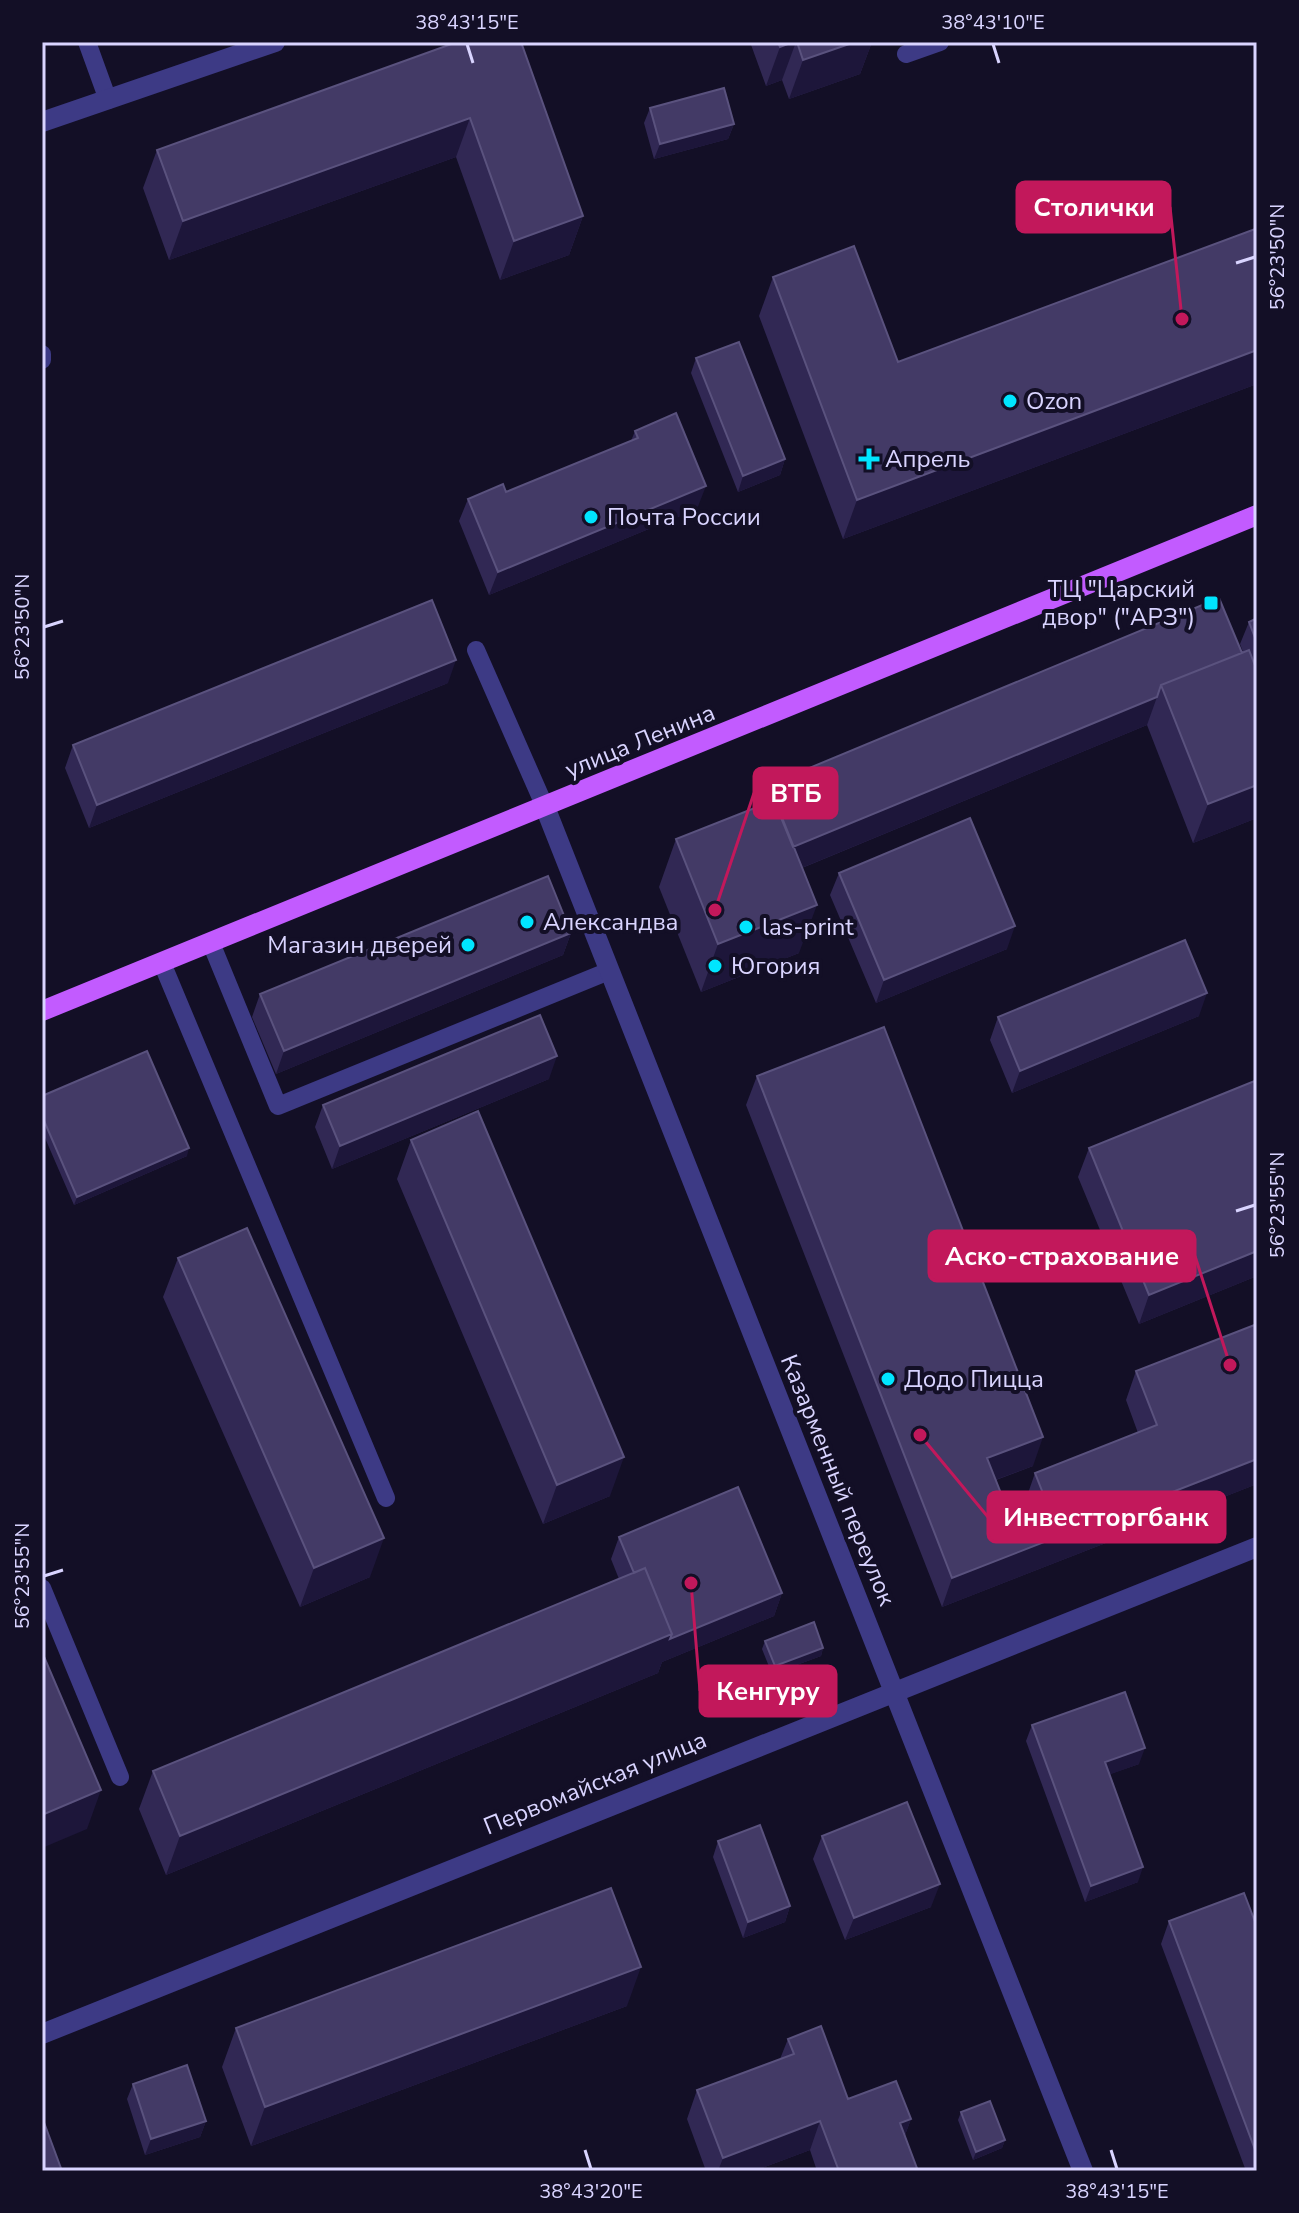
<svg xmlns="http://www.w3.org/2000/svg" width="1299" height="2213" font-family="'Nunito Sans',sans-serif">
<rect width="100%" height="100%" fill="#130f26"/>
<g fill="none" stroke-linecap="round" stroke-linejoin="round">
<path stroke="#3d3a85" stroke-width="18" d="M87 42 108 100
M906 54 940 42
M42 354V360
M476 650 545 807
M211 943 278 1106 609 971
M162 963 386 1498
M42 1588 120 1777"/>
<path stroke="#3d3a85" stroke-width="20" d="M42 122 275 42
M545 807 1083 2171
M42 2034 1257 1547"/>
<path stroke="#c25bff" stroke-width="20" d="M42 1011 1257 515"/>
</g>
<path fill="#312854" d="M457 42 583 216 569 255 500 280 456 157 169 260 143 188 157 150Z
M750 42H872L860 74 789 99 782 80 766 86Z
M650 108 734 124 728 139 654 159 644 123Z
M1257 236V384L843 539 759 316 773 277 898 362Z
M696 358 785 459 780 475 738 492 691 373Z
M635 431 697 509 489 595 459 521 468 499 506 492 631 441Z
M1257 618V818L1193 843 1147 725 802 868 799 953 701 992 659 887 676 839 770 802 778 781 1242 653 1243 652 1240 644 1249 622Z
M448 683 89 828 65 768 73 745Z
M839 873 1007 949 876 1003 830 895Z
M571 933 563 955 276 1074 252 1017 260 994Z
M1199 1016 1012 1093 990 1040 998 1017Z
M757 1076 1033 1466 996 1480 1012 1521 1029 1514 1025 1502 1035 1473 1138 1433 1126 1400 1136 1371 1257 1484 942 1607 746 1105Z
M549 1079 332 1169 315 1127 323 1105Z
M1257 1080V1276L1139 1324 1078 1177 1089 1148Z
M42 1096 187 1156 74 1205 42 1131Z
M411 1140 610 1496 543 1524 397 1179Z
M178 1258 370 1577 300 1607 163 1297Z
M619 1537 782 1593 774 1616 662 1662 658 1673 166 1875 139 1809 153 1771 619 1579 611 1559Z
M765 1641 823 1648 821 1656 772 1674 762 1649Z
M1032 1725 1139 1764 1110 1774 1138 1882 1085 1902 1026 1741Z
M822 1836 931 1907 845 1940 813 1859Z
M718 1841 790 1906 785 1922 743 1938 713 1857Z
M1169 1921 1257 1927V2171H1246L1161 1944Z
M627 2006 251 2146 222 2067 236 2028Z
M788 2039 848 2099 911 2119 905 2135 918 2171H817L810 2150 754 2171H706L687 2119 697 2090 780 2059Z
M133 2084 206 2121 200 2137 145 2155 127 2099Z
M961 2112 1005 2140 1002 2148 973 2160 958 2120Z"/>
<path fill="#1d163a" d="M793 42H796L782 80 766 86 780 47Z
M855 42H872L860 74 789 99 803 60Z
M470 118 456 157 169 260 183 221Z
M734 124 728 139 654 159 660 144Z
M583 216 569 255 500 280 514 241Z
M1257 350V384L843 539 857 500Z
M785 459 780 475 738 492 743 476Z
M706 486 697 509 489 595 498 572Z
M456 660 448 683 89 828 97 805Z
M1157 697 1147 725 770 881 781 852Z
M1257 785V818L1193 843 1208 804Z
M817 905 799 953 701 992 718 944Z
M1015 926 1007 949 876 1003 884 980Z
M571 933 563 955 276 1074 284 1051Z
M1207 993 1199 1016 1012 1093 1020 1071Z
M557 1056 549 1079 332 1169 340 1146Z
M189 1148 187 1156 74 1205 77 1197Z
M1257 1251V1276L1139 1324 1149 1295Z
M1043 1437 1033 1466 976 1487 987 1458Z
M624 1457 610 1496 543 1524 557 1485Z
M1257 1459V1484L942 1607 952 1578Z
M384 1538 370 1577 300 1607 314 1568Z
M782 1593 774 1616 662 1662 658 1673 166 1875 180 1836 672 1634Z
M823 1648 821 1656 772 1674 775 1666Z
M1145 1748 1139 1764 1100 1778 1105 1762Z
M101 1790 87 1829 42 1848V1815Z
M1143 1867 1138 1882 1085 1902 1091 1886Z
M940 1884 931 1907 845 1940 854 1918Z
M790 1906 785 1922 743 1938 748 1922Z
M641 1967 627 2006 251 2146 265 2107Z
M911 2119 900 2148V2123Z
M206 2121 200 2137 145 2155 151 2139Z
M820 2121 810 2150 754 2171H718L723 2158Z
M1005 2140 1002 2148 973 2160 976 2152Z
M1257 2158V2171H1252Z"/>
<path fill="#433a66" stroke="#5a527e" stroke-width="2" d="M457 42H521L583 216 514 241 470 118 183 221 157 150Z
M778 42H793L780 47Z
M797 42H855L803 60Z
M724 88 734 124 660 144 650 108Z
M1255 229 1257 236V350L857 500 773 277 854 246 898 362Z
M739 342 785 459 743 476 696 358Z
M676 413 706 486 498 572 468 499 503 484 506 492 638 438 635 431Z
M1219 598 1242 653 1161 685 1157 697 793 847 780 815 790 811 778 781Z
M432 600 456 660 97 805 73 745Z
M1257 618V643L1249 622Z
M1249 650 1257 671V785L1208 804 1161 685Z
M775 800 817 905 718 944 676 839Z
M970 818 1015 926 884 980 839 873Z
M548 876 571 933 284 1051 260 994Z
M1185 940 1207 993 1020 1071 998 1017Z
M540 1015 557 1056 340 1146 323 1105Z
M884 1027 1043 1437 987 1458 1012 1521 1048 1506 1035 1473 1157 1425 1136 1371 1257 1324V1459L952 1578 757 1076Z
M147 1051 189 1148 77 1197 42 1116V1096Z
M1257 1080V1251L1149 1295 1089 1148Z
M478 1111 624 1457 557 1485 411 1140Z
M247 1228 384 1538 314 1568 178 1258Z
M738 1487 782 1593 670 1639 672 1634 645 1568 634 1573 619 1537Z
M645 1568 672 1634 180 1836 153 1771Z
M814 1622 823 1648 775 1666 765 1641Z
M42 1652 101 1790 42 1815Z
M1125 1692 1145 1748 1105 1762 1143 1867 1091 1886 1032 1725Z
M907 1802 940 1884 854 1918 822 1836Z
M760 1825 790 1906 748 1922 718 1841Z
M611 1888 641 1967 265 2107 236 2028Z
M1244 1893 1257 1927V2155L1169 1921Z
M821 2026 848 2099 896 2081 911 2119 900 2123 918 2171H839L820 2121 723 2158 697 2090 794 2054 788 2039Z
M187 2065 206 2121 151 2139 133 2084Z
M990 2101 1005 2140 976 2152 961 2112Z
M42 2117 62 2171H42Z"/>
<path fill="none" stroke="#d9d4ff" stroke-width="3" d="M467 44 473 63M993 44 999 63M1236 263 1255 257M44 627 63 621M1236 1211 1255 1205M44 1576 63 1570M585 2150 591 2169M1111 2150 1117 2169"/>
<g fill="#00e5ff" stroke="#130f26" stroke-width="3">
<circle cx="1010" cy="401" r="8"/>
<path d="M865 447h8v8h8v8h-8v8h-8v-8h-8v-8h8z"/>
<circle cx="591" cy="517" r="8"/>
<rect x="1203" y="595" width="16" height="16" rx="4"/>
<circle cx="527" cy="922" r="8"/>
<circle cx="746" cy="927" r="8"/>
<circle cx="468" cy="945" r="8"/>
<circle cx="715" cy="966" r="8"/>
<circle cx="888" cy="1379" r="8"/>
</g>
<g text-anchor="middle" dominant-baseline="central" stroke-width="8" stroke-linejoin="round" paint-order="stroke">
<g font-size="24" fill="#d9d4ff" stroke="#130f26" text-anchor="start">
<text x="1026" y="401">Ozon</text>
<text x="885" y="459">Апрель</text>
<text x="607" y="517">Почта России</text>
<text x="1195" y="589" text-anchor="end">ТЦ "Царский<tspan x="1195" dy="28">двор" ("АРЗ")</tspan></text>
<text x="543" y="922">Александва</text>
<text x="762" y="927">las-print</text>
<text x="452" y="945" text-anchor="end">Магазин дверей</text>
<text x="731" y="966">Югория</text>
<text x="904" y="1379">Додо Пицца</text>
</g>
<g font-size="24" fill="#d9d4ff" stroke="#130f26">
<text transform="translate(640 741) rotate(-22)">улица Ленина</text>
<text transform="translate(838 1480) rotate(68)">Казарменный переулок</text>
<text transform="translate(595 1783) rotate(-22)">Первомайская улица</text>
</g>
</g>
<path fill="none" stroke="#c2185b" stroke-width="3" d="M1182 319L1170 207M715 910L754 793M1230 1365L1195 1256M920 1435L988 1517M691 1583L700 1691"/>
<g fill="#c2185b" stroke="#130f26" stroke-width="3">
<circle cx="1182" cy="319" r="8"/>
<circle cx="715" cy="910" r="8"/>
<circle cx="1230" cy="1365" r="8"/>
<circle cx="920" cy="1435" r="8"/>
<circle cx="691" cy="1583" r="8"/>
</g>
<g fill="#c2185b" stroke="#c2185b" stroke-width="3">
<rect x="1017" y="182" width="153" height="50" rx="8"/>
<rect x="754" y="768" width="83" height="50" rx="8"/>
<rect x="929" y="1231" width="266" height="50" rx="8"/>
<rect x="988" y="1492" width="237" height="50" rx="8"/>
<rect x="700" y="1666" width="136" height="50" rx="8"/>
</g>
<g font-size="26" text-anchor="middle" font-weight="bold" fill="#fff">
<text x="1094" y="216">Столички</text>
<text x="796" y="802">ВТБ</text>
<text x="1062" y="1265">Аско-страхование</text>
<text x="1106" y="1526">Инвестторгбанк</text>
<text x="768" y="1700">Кенгуру</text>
</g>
<rect width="1299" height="2213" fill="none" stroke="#130f26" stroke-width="88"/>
<rect x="44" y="44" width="1211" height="2125" fill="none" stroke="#d9d4ff" stroke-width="3"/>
<g font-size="20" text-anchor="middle" fill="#d9d4ff">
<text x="467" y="29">38°43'15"E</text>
<text x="993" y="29">38°43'10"E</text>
<text transform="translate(1277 257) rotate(-90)" y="7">56°23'50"N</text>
<text transform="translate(22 627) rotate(-90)" y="7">56°23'50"N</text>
<text transform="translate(1277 1205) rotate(-90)" y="7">56°23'55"N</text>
<text transform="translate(22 1576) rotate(-90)" y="7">56°23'55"N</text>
<text x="591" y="2198">38°43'20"E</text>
<text x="1117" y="2198">38°43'15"E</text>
</g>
</svg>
